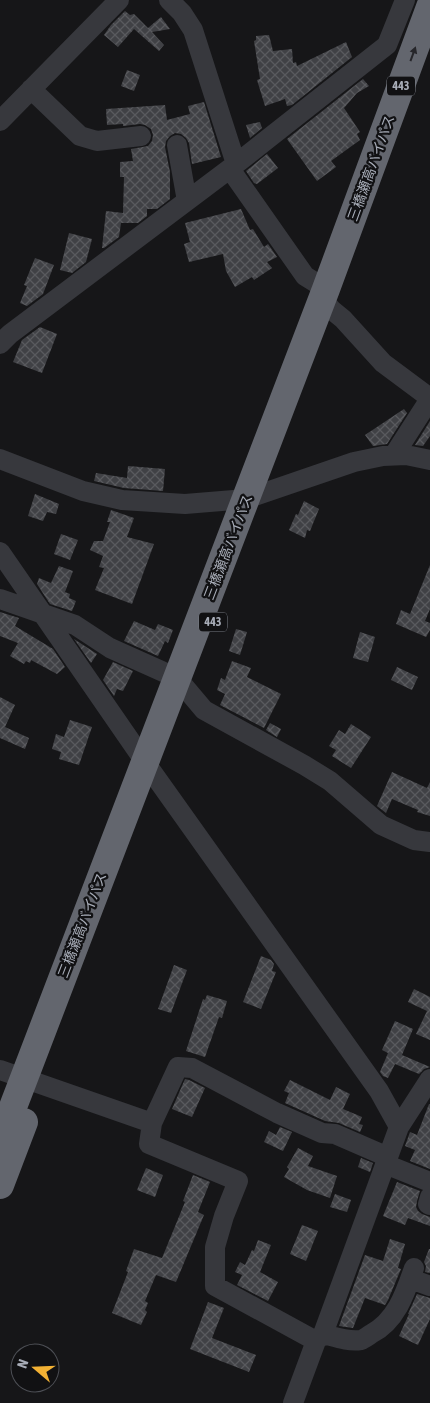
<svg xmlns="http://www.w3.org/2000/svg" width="430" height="1403" font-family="'Asap Condensed','Noto Sans JP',sans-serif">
<defs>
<pattern id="building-cross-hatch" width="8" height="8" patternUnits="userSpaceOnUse" patternTransform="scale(1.25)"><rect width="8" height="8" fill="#404145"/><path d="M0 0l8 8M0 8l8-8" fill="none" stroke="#595a5e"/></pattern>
</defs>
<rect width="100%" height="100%" fill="#161618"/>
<path fill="url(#building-cross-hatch)" d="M125 11 130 15 134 14 148 28 161 17 170 29 152 32 164 45 159 51 134 29 118 47 104 35 111 25Z
M269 35 273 51 292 49 293 63 296 62 297 66 346 42 352 57 292 105 287 106 285 99 265 106 257 80 260 79 254 41 256 40V36Z
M127 70 140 75 134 91 121 86Z
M363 79 369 86 357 93 344 108 360 132 357 134 360 140 331 161 336 167 317 181 287 139Z
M204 102 221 157 192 164 189 143 186 138 181 134 175 133 170 136 166 141 165 147 170 172V199L157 209H147V216L138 223H121L119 237 104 248H102L106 211 123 213 124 177H120V162L133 161 131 149 148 146 152 141 153 135 151 129 145 125 140 124 123 126V124L107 125 106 109 165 105 167 120 190 114 188 106Z
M260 122 262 128 250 138 246 125Z
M267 154 278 168 257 184 254 183 246 171Z
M241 209 250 230 253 229 264 247 268 244 277 257 267 262 272 268 254 280 252 277 235 287 226 271 223 254 189 262 184 244 190 242 185 223Z
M69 233 92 239 86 262 72 273 60 270Z
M35 258 54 265 43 294 27 306 20 303 27 286 24 285Z
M40 327 57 334 42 373 13 362 22 340Z
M404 409 407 413 387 444 373 446 365 435Z
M430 421V436L423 446 415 445Z
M128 466 165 469 163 491 124 488 94 481 96 473 127 478Z
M35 494 59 504 56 514 47 512 43 521 28 516Z
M304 501 319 509 310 531 307 530 305 538 289 530 296 514 298 515Z
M111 510 134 518 127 537 154 544 132 604 95 590 104 568 99 567 103 556 90 550 94 541H103L110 522H107Z
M61 534 78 540 70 560 54 554Z
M430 565V609L425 621 430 623V630L426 637 396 624 401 610 410 614Z
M59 566 73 571 65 592 70 594 69 598 76 601 72 611 50 604 37 584 39 578 51 583Z
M0 612 19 618 15 626 53 649 65 667 57 674 31 660 30 663 26 661 24 664 10 656 18 643 0 636Z
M134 621 155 630 158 624 173 630 168 643 165 641 158 656 124 641Z
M236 629 247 632 240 655 229 651Z
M360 632 375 637 368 662 353 658Z
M74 639 97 654 91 663Z
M232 661 251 668 247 677 281 694 264 728 220 705 225 694 217 690 221 678 225 680Z
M113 662 133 671 123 691 117 689 114 696 103 680Z
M397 667 418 677 412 690 391 680Z
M0 697 15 705 5 727 29 738 25 749 0 738Z
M70 720 92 727 79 765 59 759 61 752 52 749 56 734 64 737Z
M270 723 281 729 277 737 266 730Z
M351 724 371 737 351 768 332 756 336 750 329 746 339 730 345 734Z
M392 772 427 788 430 782V816L417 812 418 810 392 799 386 813 377 806Z
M261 956 271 960 274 964 272 971 276 972 261 1009 243 1002Z
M174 965 187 970 171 1013 158 1009Z
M414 989 430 997V1040L416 1034 427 1011 408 1002Z
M207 995 227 1001 222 1018 219 1017 205 1057 186 1051 203 999 205 1000Z
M395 1021 413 1029 402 1055 430 1067 424 1069 419 1074 395 1064 388 1078 383 1076 380 1072 388 1053 382 1050Z
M185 1079 189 1080 205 1088 192 1117 172 1109Z
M290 1080 330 1100 336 1087 350 1094 343 1109 362 1117 359 1124 363 1125 360 1132 339 1123 325 1121 285 1103 289 1093 284 1091Z
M429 1104H430V1169L410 1161 415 1150 405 1146 410 1132 417 1135Z
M280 1127 292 1132 283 1151 264 1142 269 1131 276 1135Z
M298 1148 313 1156 308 1166 337 1176 330 1198 307 1190 284 1177 289 1169 287 1167Z
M361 1158 373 1163 370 1172 358 1167Z
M146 1168 163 1175 155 1197 137 1190Z
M193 1175 210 1182 198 1212 204 1215 176 1282 156 1275 145 1301 148 1303 145 1310 147 1312 141 1325 112 1313 128 1272 126 1271 134 1249 162 1258 185 1202 183 1201Z
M397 1182 420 1191 417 1201 416 1207 418 1211 422 1214 430 1217V1226L408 1218 405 1225 383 1216Z
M335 1194 351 1200 347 1212 330 1207Z
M302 1225 318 1231 306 1261 290 1254Z
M390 1239 405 1244 398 1268 401 1269 388 1300 385 1305 365 1298 353 1328 339 1326 365 1255 383 1261Z
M258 1240 271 1245 260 1272 278 1282 268 1301 237 1285 242 1275 235 1272 240 1262 245 1265 252 1250 254 1251Z
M429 1249H430V1273L425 1272 426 1266 424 1262Z
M417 1294 430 1298V1319L418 1345 399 1336 409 1314H408Z
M208 1302 224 1308 212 1338 256 1355 249 1372 190 1349Z"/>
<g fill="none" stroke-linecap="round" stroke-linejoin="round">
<path stroke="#37383d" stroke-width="20" d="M169 0 182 13 193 30 236 164
M31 89 80 136 97 141 141 136
M0 121 119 0
M177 145 187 201
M230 169 305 276 326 289
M322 299 332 310 343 319 383 363 430 398
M0 344 10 334 236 164 387 45 405 0
M394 455 430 399
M0 459 83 491 122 500 185 504 246 499 354 462 383 456 406 455 430 460
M0 552 145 762 379 1091 399 1127
M0 599 75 625 110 648 177 678 204 710 304 765 330 781 381 825 414 840 430 842
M0 1070 152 1123
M385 1164 430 1182
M430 1197 428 1204 430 1205
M411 1279 430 1286
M323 1334C335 1337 348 1342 361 1340 364 1339 368 1336 371 1334 396 1321 405 1294 414 1268
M316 1341 215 1286V1247L224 1216 238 1181 149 1144 152 1123 178 1067 192 1068 277 1113 322 1133 335 1134 388 1157
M293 1403 316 1341 323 1334 399 1127 430 1079"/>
<path stroke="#63666e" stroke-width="28" d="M0 1141 326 289 430 7
M0 1185 24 1122"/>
</g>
<defs><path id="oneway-solid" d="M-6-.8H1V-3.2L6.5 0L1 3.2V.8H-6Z" transform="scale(1.25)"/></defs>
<use fill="#26262a" href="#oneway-solid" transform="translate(413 54) rotate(-70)"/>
<g text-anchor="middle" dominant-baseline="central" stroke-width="4.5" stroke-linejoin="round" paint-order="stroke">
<g fill="#111113" stroke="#7b7e86" stroke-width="1">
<rect x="387" y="76.5" width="28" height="19" rx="4"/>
<rect x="199" y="612.5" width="28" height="19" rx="4"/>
</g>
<g font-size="12" font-weight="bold" fill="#a8adb8">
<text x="401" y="86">443</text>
<text x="213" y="622">443</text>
</g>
<g font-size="14" fill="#a8adb8" stroke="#111113">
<text transform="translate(371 168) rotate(-70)">三橋瀬高バイパス</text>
<text transform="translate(228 547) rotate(-69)">三橋瀬高バイパス</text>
<text transform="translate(82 925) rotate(-69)">三橋瀬高バイパス</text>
</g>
</g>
<g transform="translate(35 1368) rotate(289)"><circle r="24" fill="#111113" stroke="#4d4f55"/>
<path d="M0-4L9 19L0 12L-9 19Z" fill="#f2b134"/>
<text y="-8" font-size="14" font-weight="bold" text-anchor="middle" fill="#a8adb8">N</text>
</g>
</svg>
